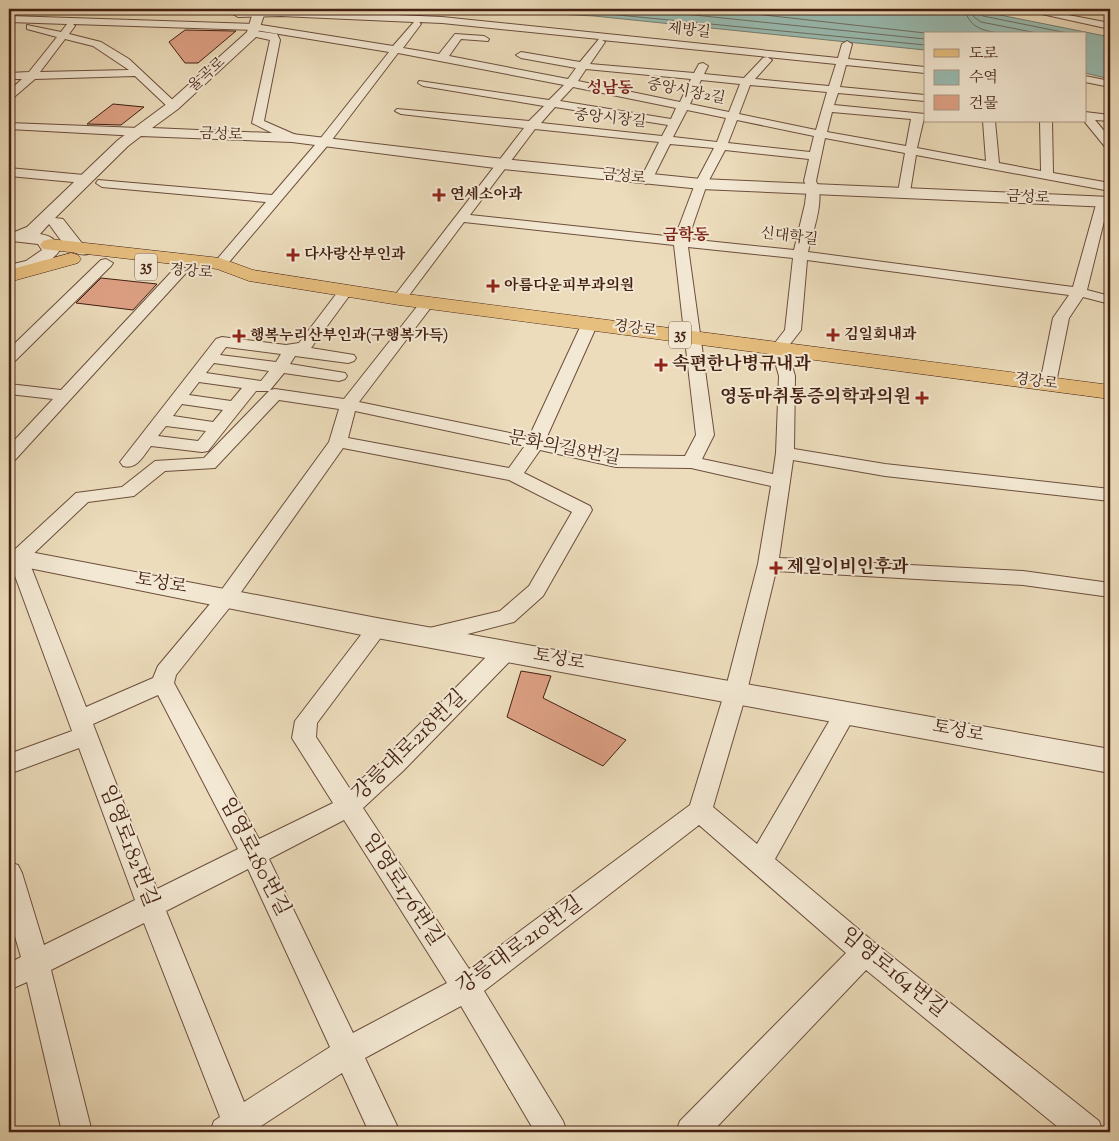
<svg xmlns="http://www.w3.org/2000/svg" width="1119" height="1141" font-family="'Sorts Mill Goudy','Noto Serif KR',serif">
<rect width="100%" height="100%" fill="#ecdcbb"/>
<filter id="stains"><feTurbulence type="fractalNoise" baseFrequency=".004" numOctaves="4"/><feColorMatrix values="0 0 0 0 .2 0 0 0 0 .09 0 0 0 0 .02 0 0 0 .5 -.17"/></filter>
<radialGradient id="worn" r=".72"><stop offset=".6" stop-color="#630" stop-opacity="0"/><stop offset="1" stop-color="#630" stop-opacity=".3"/></radialGradient>
<path fill="#99bbb1" stroke="#767d71" d="M466 9H970L1110 37V79L1085 73V34H925V50L594 16Z"/>
<g fill="none" stroke-linecap="round" stroke-linejoin="round">
<path stroke="#6e6d61" stroke-width="1" d="M557 9 925 45
M636 9 925 39
M710 9 934 34
M965 9C969 30 987 31 1005 34
M972 9 974 17 981 22 1042 34
M979 9V13L983 16 1072 34"/>
</g>
<path fill="#dea185" stroke="#421f11" d="M185 30 233 31H236L198 63H185L169 42Z
M113 104 144 107 121 125 87 124Z
M101 278 157 284 133 310 76 303Z
M521 671 551 676 543 698 626 740 603 766 507 717Z"/>
<g fill="none" stroke-linecap="round" stroke-linejoin="round">
<defs>
<path id="minor" d="M1019 9H1037L1110 23V29Z
M281 10 442 17 838 58 842 44 847 41 852 44 848 59 925 67V73L846 65 840 87 925 95V101L838 93 834 105 925 114 917 148 986 161 983 121H995L999 163 1041 171 1040 121H1052L1053 173 1110 183V191L916 155 910 192 904 196 898 192 905 153 825 138 816 181C826 200 812 232 808 252L1073 287 1097 201 1103 197 1109 201 1087 290 1110 296V304L1083 297 1069 318 1056 383 1054 386H1042L1040 383 1053 318 1069 295 807 260 801 330 787 348 795 376 794 449 885 464 1110 489V501L885 476 793 460 779 558 1023 571 1110 583V597L1023 585 776 571 747 691 713 807 757 844 838 706 846 703 854 706 857 712 775 859 875 943 1099 1121 1103 1132H1064L866 970 712 1132H676L680 1121 846 953 699 825 484 991 563 1121 567 1132H535L461 1006 365 1058 400 1132H369L342 1073 255 1130 256 1132H210L214 1121 220 1117 144 923 51 970 92 1132H62L27 982 9 990V963L21 957 9 916V862L18 865 22 873 44 945 135 900 79 748 9 774V754L72 731 15 576 9 578V556L11 553 76 493 122 487 155 461 204 458 269 391H256L208 451 202 452 151 446C143 456 137 470 123 466L120 462 216 339 222 337 286 345 299 343 340 289 345 288 352 292 311 348 354 355 356 358 354 361 348 363 295 356 290 364 345 373 347 376 345 379 339 381 284 373 270 390 275 389 344 399 423 299 428 298 435 302 359 402 529 437 582 323 590 318 598 323 545 441 616 455 685 456 696 435 674 245 464 222 404 302 399 303 392 299 524 128 401 114 395 111 397 109 529 121 544 106 423 86 418 83 419 81 549 100 564 85 398 53 328 145 225 267 220 268 213 264 266 202 102 187 96 183 98 180 272 195 320 139 389 52 255 30 73 24 75 26 69 34 101 42 129 59 177 104V108H169L135 76 35 79 13 98 9 99V91L22 79H9V73L29 72 57 37 27 29V25L61 32 67 24 9 22V16L255 24 393 46 414 22 281 16 238 17 233 14 238 11ZM419 22 442 23 599 39 580 62 521 52 516 55 521 58 576 68 568 79 449 56 461 39 488 41 489 39 484 36 455 34 439 54 403 48 421 24ZM65 39 93 46 129 70 40 72ZM602 40 836 64 829 86 755 79 772 60 767 57 763 58 744 78 704 74 708 66 703 63 699 64 694 73 590 64 605 42ZM586 69 691 79 680 102 578 81ZM701 80 740 84 729 112 690 104ZM750 85 827 92 816 130 739 114ZM573 87 676 108 671 119 560 101ZM555 107 668 125 662 136 541 123ZM687 110 726 118 717 142 673 137ZM832 112 911 119 906 146 827 132ZM737 120 814 136 810 152 728 143ZM535 129 659 142 640 180 646 184 652 180 670 144 714 148 695 184 675 237 470 215ZM725 150 809 159 804 181 807 187 805 204 794 250 688 239 707 184ZM688 247 793 258 785 330 771 348 779 376 776 453 773 474 702 459 714 435ZM226 347 281 354 276 362 220 355ZM214 363 269 371 261 381 206 373ZM199 382 242 388 231 401 189 395ZM279 400 339 409 329 442 220 592 158 666 153 678 86 707 28 559 88 502 134 496 165 471 215 468ZM182 404 223 410 213 422 173 416ZM355 411 524 447 509 468 348 438ZM166 426 206 431 198 441 158 436ZM343 448 509 480 572 512 529 586 500 611 421 630 418 636 421 642 429 644 514 622 543 596 592 510 590 506 524 473 540 450 616 467 691 468 771 486 758 564 725 691 690 805 469 969 363 808 404 770 514 657 517 651 514 645 506 643 498 645 388 756 350 789 316 737 317 723 388 628 384 623 377 620 370 623 295 721 292 738 333 803 259 839 174 683 176 675 234 602ZM158 695 238 849 157 889 93 724ZM344 820 447 983 353 1033 269 859ZM248 869 330 1047 244 1102 166 911Z
M255 31 277 34 280 40 264 121 296 135V141H288L252 123 270 40 252 36 250 34Z
M1085 76 1110 81V87L1085 82Z
M1085 112 1110 115V121L1095 120 1110 138V149L1106 148 1084 121Z
M9 123 139 128 145 132 139 136 9 129Z
M9 168 84 175 90 179 84 183 9 176Z
M106 259 113 263 111 266 15 361 9 363V349L101 260Z
M180 267 185 268 187 271 185 274 15 460 9 461V446L53 399 9 394V384L61 390 175 268Z"/>
<path id="tertiary" d="M254 9H266L257 36 178 109 152 128 292 134 503 159 701 179 1110 197V207L701 189 503 169 292 142 141 136 128 146 55 218 63 219 81 242 91 250 88 254C70 258 59 237 49 224L40 234C51 236 56 239 60 250 47 268 29 273 9 275V265L26 261 42 250 38 244 12 241 9 237 12 233 27 227 118 140 168 103 247 32Z
M1097 9H1110V13L1099 11Z
M9 548 377 618 1110 749V773L377 638 9 564Z"/>
<path id="primary" d="M50 239 220 258 253 270 399 293 1110 385V399L399 305 249 281 217 269 43 249 40 245 43 241Z
M71 253 78 255 81 259 78 263 9 282V270Z"/>
</defs>
<use href="#minor" stroke="#6c4e3c" stroke-width="2"/>
<use href="#tertiary" stroke="#6c4e3c" stroke-width="2"/>
<use href="#primary" stroke="#421f11" stroke-width="1"/>
<use href="#minor" fill="#f3e8d3" fill-rule="evenodd"/>
<use href="#tertiary" fill="#f3e8d3" fill-rule="evenodd"/>
<use href="#primary" fill="#e6be7e" fill-rule="evenodd"/>
</g>
<g fill="#8f2418" stroke="#f3e8d3" stroke-width="2">
<path d="M436.5 187.5h5v5h5v5h-5v5h-5v-5h-5v-5h5z"/>
<path d="M290.5 247.5h5v5h5v5h-5v5h-5v-5h-5v-5h5z"/>
<path d="M490.5 278.5h5v5h5v5h-5v5h-5v-5h-5v-5h5z"/>
<path d="M830.5 327.5h5v5h5v5h-5v5h-5v-5h-5v-5h5z"/>
<path d="M236.5 328.5h5v5h5v5h-5v5h-5v-5h-5v-5h5z"/>
<path d="M658.5 357.5h5v5h5v5h-5v5h-5v-5h-5v-5h5z"/>
<path d="M919.5 390.5h5v5h5v5h-5v5h-5v-5h-5v-5h5z"/>
<path d="M773.5 560.5h5v5h5v5h-5v5h-5v-5h-5v-5h5z"/>
</g>
<g text-anchor="middle" dominant-baseline="central" stroke-width="4" stroke-linejoin="round" paint-order="stroke">
<g font-size="15" fill="#421f11" stroke="#f3e8d3">
<text transform="translate(689 31) rotate(6)">제방길</text>
<text transform="translate(207 75) rotate(-42)">율곡로</text>
<text transform="translate(686 92) rotate(11)">중앙시장2길</text>
<text transform="translate(610 119) rotate(6)">중앙시장길</text>
<text transform="translate(221 135) rotate(2)">금성로</text>
<text transform="translate(624 177) rotate(6)">금성로</text>
<text transform="translate(1028 198) rotate(3)">금성로</text>
<text transform="translate(789 237) rotate(7)">신대학길</text>
<text transform="translate(191 272) rotate(5)">경강로</text>
<text transform="translate(635 329) rotate(8)">경강로</text>
<text transform="translate(1036 382) rotate(8)">경강로</text>
</g>
<g font-size="15" font-weight="bold" fill="#421f11" stroke="#f3e8d3" text-anchor="start">
<text x="450" y="195">연세소아과</text>
<text x="304" y="255">다사랑산부인과</text>
<text x="504" y="286">아름다운피부과의원</text>
<text x="844" y="335">김일회내과</text>
<text x="250" y="336">행복누리산부인과(구행복가득)</text>
</g>
<g font-size="16" font-weight="bold" fill="#7a1f14" stroke="#f3e8d3">
<text x="610" y="89">성남동</text>
<text x="686" y="236">금학동</text>
</g>
<g fill="#f3e8d3" stroke="#775b4b" stroke-width="1">
<rect x="135" y="253.5" width="22" height="27" rx="4"/>
<rect x="669" y="321.5" width="22" height="27" rx="4"/>
</g>
<g font-size="16" font-weight="bold" fill="#421f11">
<text x="146" y="267">35</text>
<text x="680" y="335">35</text>
</g>
<g font-size="18" font-weight="bold" fill="#421f11" stroke="#f3e8d3" text-anchor="start">
<text x="672" y="365">속편한나병규내과</text>
<text x="911" y="398" text-anchor="end">영동마취통증의학과의원</text>
<text x="787" y="568">제일이비인후과</text>
</g>
<g font-size="18" fill="#421f11" stroke="#f3e8d3">
<text transform="translate(564 449) rotate(11)">문화의길8번길</text>
<text transform="translate(161 584) rotate(10)">토성로</text>
<text transform="translate(559 660) rotate(10)">토성로</text>
<text transform="translate(958 732) rotate(11)">토성로</text>
</g>
<g font-size="21" fill="#421f11" stroke="#f3e8d3">
<text transform="translate(410 746) rotate(-44)">강릉대로218번길</text>
<text transform="translate(128 846) rotate(69)">임영로182번길</text>
<text transform="translate(254 857) rotate(63)">임영로180번길</text>
<text transform="translate(402 890) rotate(57)">임영로176번길</text>
<text transform="translate(520 946) rotate(-36)">강릉대로210번길</text>
<text transform="translate(893 973) rotate(39)">임영로164번길</text>
</g>
</g>
<rect width="1119" height="1141" fill="none" stroke="#ecdcbb" stroke-width="30"/>
<rect x="10" y="10" width="1099" height="1121" fill="none" stroke="#421f11" stroke-width="2.5"/>
<rect x="15" y="15" width="1089" height="1111" fill="none" stroke="#421f11"/>
<rect x="924" y="32" width="162" height="90" fill="#f3e8d3" stroke="#ac9885"/>
<rect x="934" y="49" width="25" height="8" fill="#e6be7e" stroke="#ac9885"/>
<text x="969" y="58" font-size="15" fill="#421f11">도로</text>
<rect x="934" y="70" width="25" height="15" fill="#99bbb1" stroke="#ac9885"/>
<text x="969" y="82" font-size="15" fill="#421f11">수역</text>
<rect x="934" y="95" width="25" height="15" fill="#dea185" stroke="#ac9885"/>
<text x="969" y="108" font-size="15" fill="#421f11">건물</text>
<rect width="100%" height="100%" filter="url(#stains)"/>
<rect width="100%" height="100%" fill="url(#worn)"/>
</svg>
